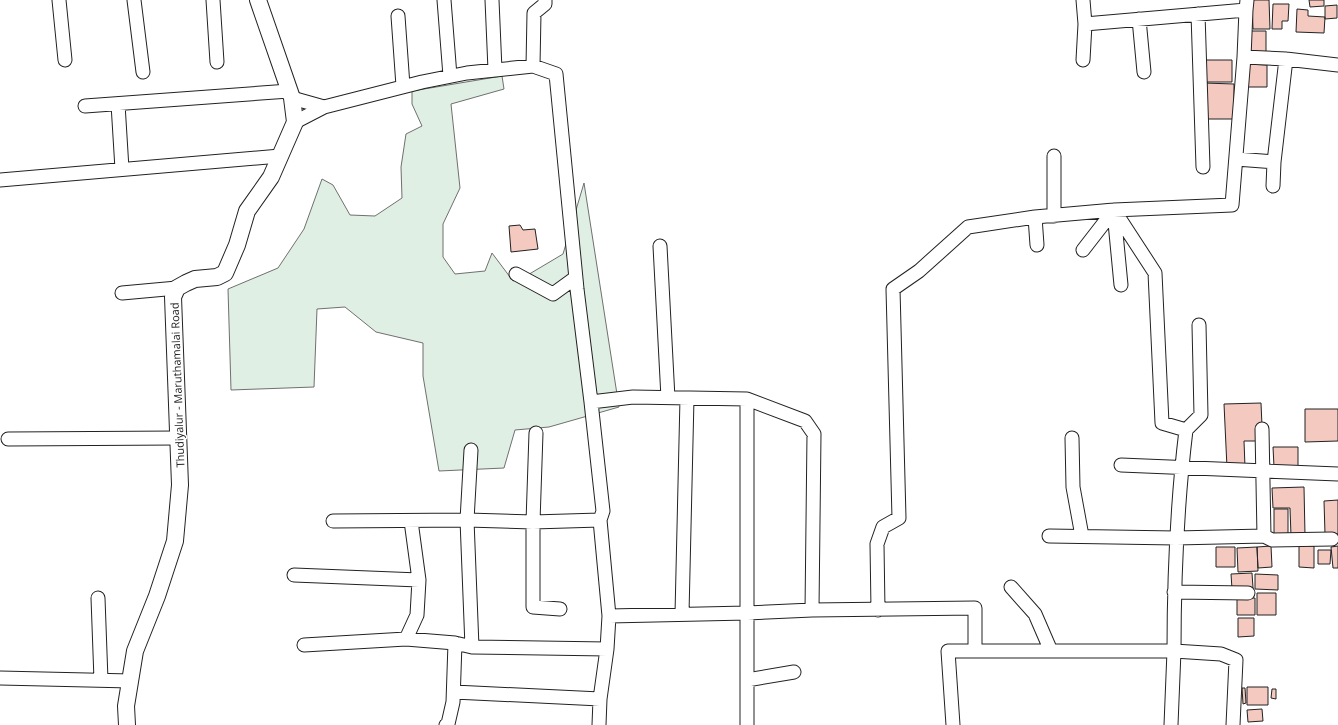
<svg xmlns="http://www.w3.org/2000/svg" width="1338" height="725" font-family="'Open Sans',sans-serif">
<rect width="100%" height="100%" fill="#fff"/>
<path fill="#e0efe3" stroke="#6f6f6f" d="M502 76 504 89 451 104 460 188 443 224V257L455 274 485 271 492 253 513 281 526 276 563 254 584 183 619 407 549 427 515 430 504 468 439 471 423 376V343L376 332 345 307 317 309 314 387 231 390 228 289 278 268 304 229 322 179 333 185 350 215 375 216 402 198 401 167 406 134 422 126 412 104V91Z"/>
<path fill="#f3c9c0" stroke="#222" d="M1252 0H1269L1270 29H1253Z
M1309 0H1324V6L1310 7Z
M1273 4H1289L1288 21H1282V29H1272Z
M1337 5V18L1325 19V6Z
M1297 9 1308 10V16L1325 17 1324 33 1296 32Z
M1251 31H1266V55L1250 54Z
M1204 60H1232V82H1204Z
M1248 64 1267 65V87H1248Z
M1204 83 1234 84V119H1204Z
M520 225 523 230 535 229 538 249 511 252 509 226Z
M1261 403 1262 426 1258 441H1244L1245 467 1227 468 1224 404Z
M1305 409H1338V441L1305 442Z
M1273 447H1298V467H1274Z
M1304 487 1305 535 1291 536 1290 508H1273L1272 488Z
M1338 500V534H1325L1324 501Z
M1274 509H1288V536H1274Z
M1299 545 1314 546V568L1299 567Z
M1271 546 1272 567 1258 568 1257 547Z
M1338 546V568H1333L1331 547Z
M1216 547H1235V567H1216Z
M1257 547 1258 571 1238 572 1237 548Z
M1318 550H1331L1330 564H1318Z
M1252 573 1253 588 1232 589 1231 574Z
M1255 574 1278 575V590L1255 589Z
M1257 593H1276V615H1257Z
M1237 598H1255V615H1237Z
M1238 618H1254V636L1238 637Z
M1247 687H1268V705H1247Z
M1242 688H1245L1246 703 1243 704Z
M1272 689H1276V699L1271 698Z
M1262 709 1263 721 1248 722 1247 710Z"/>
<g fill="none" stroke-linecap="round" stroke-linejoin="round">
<defs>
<path id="minor" d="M59 0 65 60
M134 0 143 72
M213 0 217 62
M444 0 450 76
M492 0 495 70
M1083 0 1085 24 1246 10 1247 0
M1198 14 1203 167
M398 16 403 86
M1139 19 1144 72
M1244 57 1286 59 1338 65
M1083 60 1085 24
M533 66 534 13 545 4V0
M292 98 324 107 422 82 467 73 533 66 556 74 577 289 591 402 603 511 600 520 609 616 607 649 600 699 599 725
M118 104 122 169
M85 106 289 91
M295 122 324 107
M1054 156V216
M1236 159 1274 162 1286 59
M0 180 280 156
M1273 186 1274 162
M1114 210 1155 273 1162 423 1186 430 1201 415 1199 325
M1114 212 1121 285
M1035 217 1037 245
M660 246 668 398
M1083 250 1114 210
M516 274 553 294 575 278
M122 293 177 288
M747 399V725
M591 402 633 397 747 399 805 421 814 434 812 610
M1262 429 1264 536
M1186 430C1177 504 1174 577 1174 651L1221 654 1236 660 1233 725
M536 433 533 522V607L560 609
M1072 438 1073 487 1082 536
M8 439 178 438
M471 450 467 520 472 647
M1121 465 1338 474
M333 521 467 520 533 522 600 520
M1049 536 1176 538 1264 536 1272 540 1332 539
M294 575 419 580
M1011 587 1035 614 1051 651
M1174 592 1248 593
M98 598 101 680
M878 610 877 544 883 527 899 518 893 289 919 271 968 227 1035 217 1114 210 1232 205 1244 57 1246 10
M682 614 687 398
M609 616 747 613 812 610 975 608V651
M406 639 417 615 419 580 411 521
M304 645 406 639 455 643 472 647 607 649
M0 678 131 681
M747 680 794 672
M454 692 600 699
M446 725 448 724 453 702 455 643
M953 725 948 651H1174L1171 725"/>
<path id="major" d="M127 725 126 706 135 651 157 596 175 541 180 485 173 297 177 288 186 283 195 279 217 277 225 273 237 245 247 211 271 177 295 122 292 98 258 0"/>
</defs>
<use href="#minor" stroke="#222" stroke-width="15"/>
<use href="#major" stroke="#222" stroke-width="18"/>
<use href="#minor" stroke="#fff" stroke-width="13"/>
<use href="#major" stroke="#fff" stroke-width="16"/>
</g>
<g text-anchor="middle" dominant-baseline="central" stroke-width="3" stroke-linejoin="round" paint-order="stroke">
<g font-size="11" fill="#222" stroke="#fff">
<text transform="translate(177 385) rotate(-92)">Thudiyalur - Maruthamalai Road</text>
</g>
</g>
</svg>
